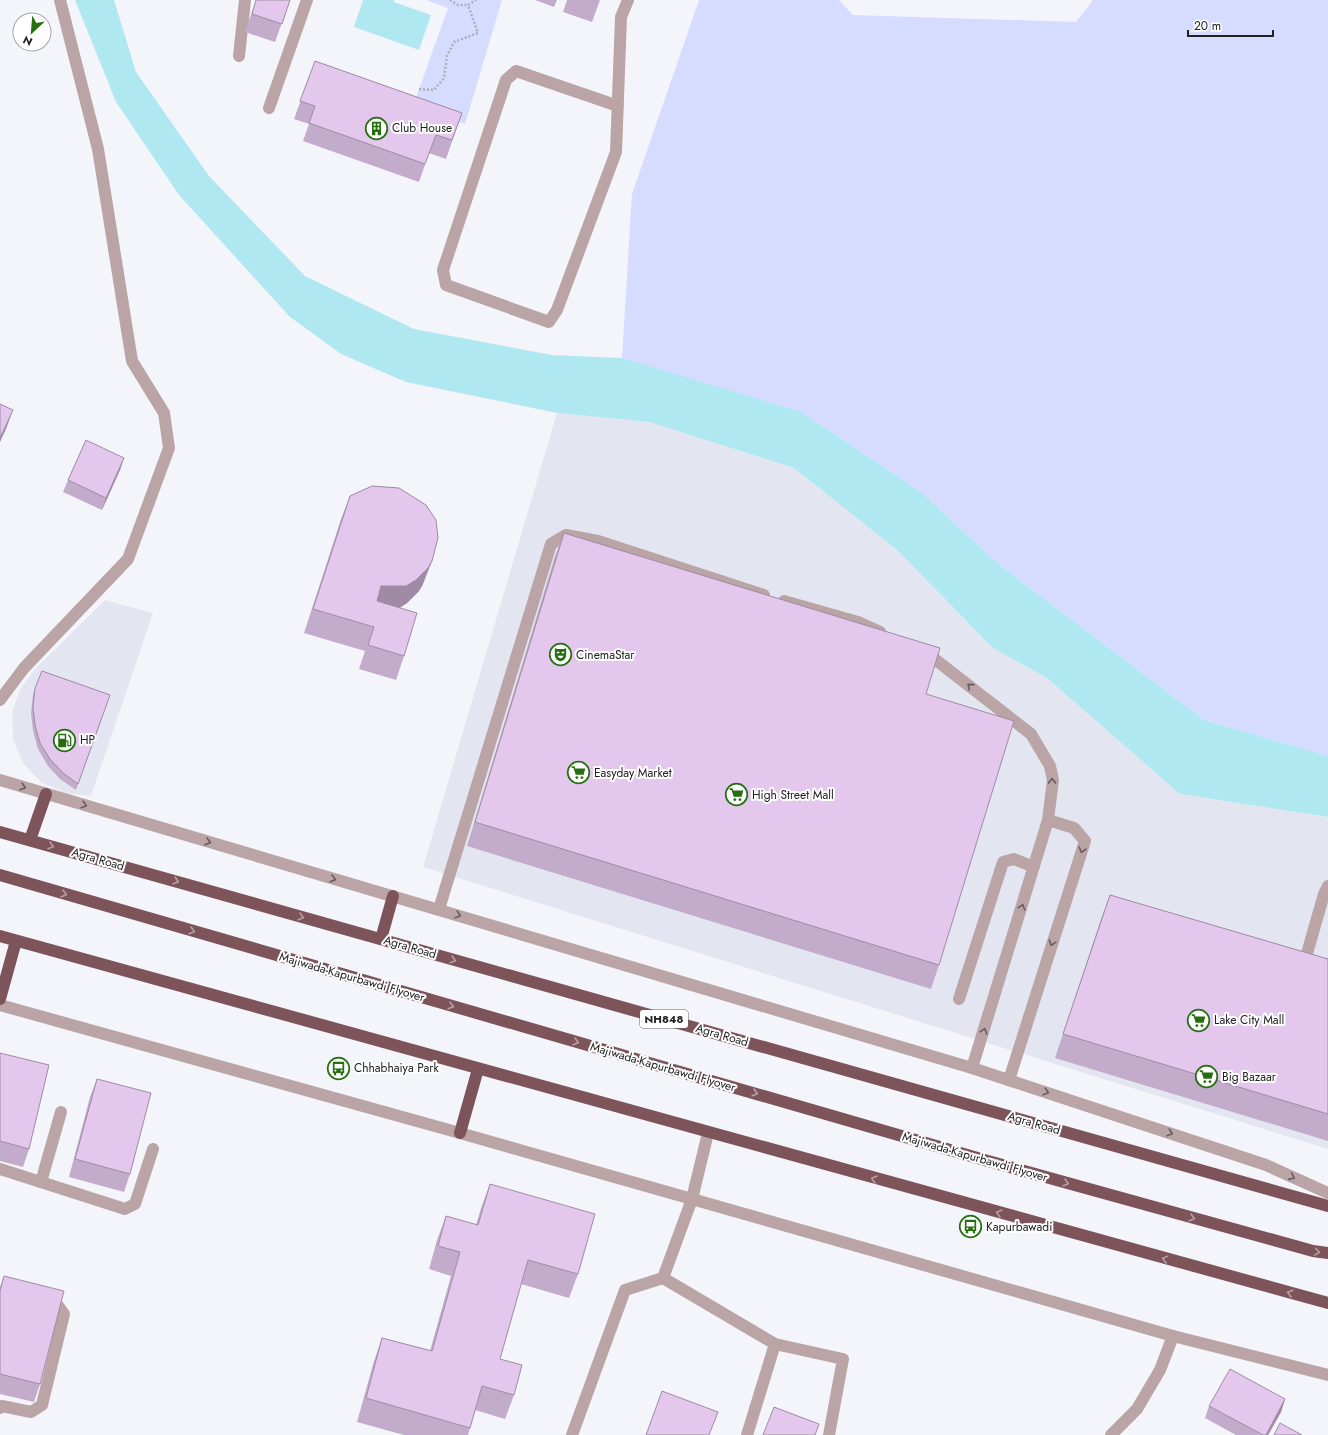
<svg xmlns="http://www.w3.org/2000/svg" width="1328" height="1435" font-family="Jost,sans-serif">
<rect width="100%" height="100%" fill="#f4f5fb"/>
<path fill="#e3e6f1" d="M557 413 649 422 794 468 897 550 993 648 1047 678 1180 794 1328 817V1149L423 867Z
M105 600 153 613 91 796 65 793 41 782 23 763 13 739 12 713 20 689 36 668Z"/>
<path fill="#d5dcff" d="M426 0H502L465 124 413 106 448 8Z
M699 0H839L853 15 1076 22 1093 0H1328V756L1204 720 997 563 922 493 622 358 632 194Z"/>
<path fill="#b0e8f1" d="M75 0H114L136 72 209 176 305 276 414 329 552 355 622 358 801 412 922 493 997 563 1204 720 1328 756V817L1180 794 1047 678 993 648 897 550 794 468 649 422 557 413 406 382 341 354 290 317 179 195 116 102Z
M363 0H394V2L431 15 419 50 354 27Z"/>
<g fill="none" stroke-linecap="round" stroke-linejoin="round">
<path stroke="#aeafb3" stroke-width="2.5" stroke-dasharray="2 2" stroke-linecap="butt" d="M450 0 458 5H468
M419 89 434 90 444 78 447 56 454 42 478 33 468 5 476 0"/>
<path stroke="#baa4a6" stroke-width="12" d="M784 601 858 622 880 632
M923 650 1031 734 1050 766 1053 780 1048 820 972 1068
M439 909 551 544 566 535 598 541 764 595
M1299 966 1304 964 1324 894 1328 886
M959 999 1003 862 1014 859 1034 867
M1009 1080 1085 841 1074 828 1048 820
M663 1278 692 1199 708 1133
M775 1344 843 1359 829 1435
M572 1435 625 1290 663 1278 775 1344 747 1435"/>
<path stroke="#baa4a6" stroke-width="12" d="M239 56 245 0
M618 106 516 71 506 80 443 270 446 285 549 322 557 310 616 152 621 17 628 0
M269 108 307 0
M0 700 24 668 128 559 169 448 164 413 132 361 98 149 60 0
M0 1169 125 1209 135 1204 153 1149
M41 1182 61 1112
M0 1408 2 1406 31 1412 42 1405 64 1314 56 1303 46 1300
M1111 1435 1137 1409 1160 1370 1173 1336"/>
<path stroke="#baa4a6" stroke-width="12" d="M0 780 972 1068 1266 1165 1328 1193
M0 1005 460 1133 1173 1336 1328 1375"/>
<path stroke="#7c545a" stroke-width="12" d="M0 832 1328 1206
M30 840 46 794
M0 875 988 1161 1313 1251 1328 1253
M0 936 1328 1303
M381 939 393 896
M0 999 16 941
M460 1133 478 1069"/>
</g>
<path fill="#c3abcb" d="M256 0H290L275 42 245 32Z
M535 0H557L554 7Z
M567 0H600L592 22 563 12Z
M315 61 462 113 446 159 429 153 419 182 303 141 309 124 294 119Z
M124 458 120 470 102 510 63 492 68 480Z
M350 496 423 584 419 591 407 603 400 608 404 656 396 680 359 669 365 651 304 633 341 519Z
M564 533 939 965 931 989 467 846 555 556Z
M42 671 110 695 76 790 60 779 48 766 38 749 33 731 31 713 33 695Z
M1110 895 1328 959V958V1141L1055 1058 1101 919Z
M0 1053 29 1149 23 1167 0 1161Z
M97 1079 130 1174 124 1192 69 1177 90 1097Z
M490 1184 578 1274 569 1298 521 1284 500 1359 514 1395 505 1419 475 1410 468 1435H404L357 1422 374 1361 382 1338 430 1351 451 1276 429 1269 437 1240 446 1216 476 1225 481 1208Z
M4 1276 40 1384 34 1402 0 1394V1287Z
M1285 1399 1281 1412 1268 1435H1236L1205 1418 1209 1406Z"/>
<path fill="#9f8ba5" d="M13 410 6 429 0 442V438Z
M124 458 120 470 102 510 106 498Z
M432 561 423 584 419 591 407 603 397 609H372L381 586Z
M1285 1399 1281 1412 1268 1435H1266Z"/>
<path fill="#e3c7ec" stroke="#9f8ba5" d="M256 0H290L282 24 252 14Z
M315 61 462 113 452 140 436 135 425 164 309 123 315 106 300 101Z
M0 404 13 410 0 438Z
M86 440 124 458 106 498 68 480Z
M372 486 399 488 426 505 436 520 438 538 432 561 428 568 416 580 406 586H381L377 601 417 613 404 656 368 645 374 627 313 609 350 496Z
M564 533 940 648 926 694 1014 721 939 965 475 822Z
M42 671 110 695 78 784 63 773 50 759 40 743 35 725 33 707 35 688Z
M1110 895 1328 959V958V1114L1063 1034Z
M0 1053 49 1065 29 1149 0 1141Z
M97 1079 151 1093 130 1174 75 1159Z
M490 1184 595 1214 578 1274 528 1260 500 1359 522 1365 514 1395 482 1386 470 1428 366 1398 382 1338 432 1351 460 1252 438 1246 446 1216 478 1225Z
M4 1276 64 1291 40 1384 0 1374V1291Z
M1230 1369 1285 1399 1266 1435H1263L1209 1406Z
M662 1391 718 1412 709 1435H646Z
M774 1407 819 1424 815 1435H763Z
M1280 1423 1302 1435H1274Z"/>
<defs><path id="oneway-chevron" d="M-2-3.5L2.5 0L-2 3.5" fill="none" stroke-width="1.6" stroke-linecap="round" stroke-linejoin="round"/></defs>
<g stroke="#665c5e">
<use href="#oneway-chevron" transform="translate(970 686) rotate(-140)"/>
<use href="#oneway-chevron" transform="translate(1052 781) rotate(-91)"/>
<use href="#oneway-chevron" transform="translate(23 787) rotate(17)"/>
<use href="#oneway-chevron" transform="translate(84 805) rotate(16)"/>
<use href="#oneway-chevron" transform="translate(208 842) rotate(16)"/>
<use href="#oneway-chevron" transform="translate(1082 850) rotate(107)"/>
<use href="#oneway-chevron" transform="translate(333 879) rotate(16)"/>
<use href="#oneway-chevron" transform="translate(1022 907) rotate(-73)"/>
<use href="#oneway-chevron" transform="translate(458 915) rotate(17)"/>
<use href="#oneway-chevron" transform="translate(1052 943) rotate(108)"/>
<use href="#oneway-chevron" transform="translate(984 1031) rotate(-73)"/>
<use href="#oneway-chevron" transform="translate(1046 1092) rotate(18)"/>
<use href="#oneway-chevron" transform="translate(1170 1133) rotate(18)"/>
<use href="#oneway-chevron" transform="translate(1292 1177) rotate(24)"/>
</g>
<g stroke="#b7a1a4">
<use href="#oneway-chevron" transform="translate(51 846) rotate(16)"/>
<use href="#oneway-chevron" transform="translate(176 881) rotate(16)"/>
<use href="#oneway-chevron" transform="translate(64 894) rotate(16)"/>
<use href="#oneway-chevron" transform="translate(301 917) rotate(16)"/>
<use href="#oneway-chevron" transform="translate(192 931) rotate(16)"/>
<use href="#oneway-chevron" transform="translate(453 960) rotate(16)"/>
<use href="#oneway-chevron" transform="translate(451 1006) rotate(16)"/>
<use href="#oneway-chevron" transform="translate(576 1042) rotate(16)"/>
<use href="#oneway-chevron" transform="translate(755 1093) rotate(16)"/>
<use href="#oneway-chevron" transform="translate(874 1179) rotate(-164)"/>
<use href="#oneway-chevron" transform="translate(1066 1183) rotate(16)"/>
<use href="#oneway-chevron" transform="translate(999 1213) rotate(-165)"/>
<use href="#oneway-chevron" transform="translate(1192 1218) rotate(16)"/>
<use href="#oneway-chevron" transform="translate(1317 1252) rotate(9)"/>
<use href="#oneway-chevron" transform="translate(1165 1259) rotate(-165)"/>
<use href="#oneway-chevron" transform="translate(1290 1293) rotate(-164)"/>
</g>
<defs>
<symbol id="building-ring" viewBox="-11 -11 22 22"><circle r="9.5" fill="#fff" stroke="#266f11" stroke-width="1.5"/><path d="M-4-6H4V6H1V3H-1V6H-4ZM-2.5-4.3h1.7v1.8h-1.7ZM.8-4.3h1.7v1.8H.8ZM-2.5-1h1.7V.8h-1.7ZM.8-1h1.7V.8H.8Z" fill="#266f11"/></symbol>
<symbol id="theatre-ring" viewBox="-11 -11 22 22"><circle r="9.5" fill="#fff" stroke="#266f11" stroke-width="1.5"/><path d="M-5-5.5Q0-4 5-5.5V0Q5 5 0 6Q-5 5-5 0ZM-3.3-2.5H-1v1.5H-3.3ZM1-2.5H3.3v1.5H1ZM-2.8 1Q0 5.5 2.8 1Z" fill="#266f11"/></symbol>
<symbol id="fuel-ring" viewBox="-11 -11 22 22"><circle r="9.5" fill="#fff" stroke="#266f11" stroke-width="1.5"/><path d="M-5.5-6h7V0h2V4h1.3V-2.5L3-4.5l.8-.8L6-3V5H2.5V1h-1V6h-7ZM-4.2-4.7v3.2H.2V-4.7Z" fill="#266f11"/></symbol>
<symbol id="supermarket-ring" viewBox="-11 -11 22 22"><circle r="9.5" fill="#fff" stroke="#266f11" stroke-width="1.5"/><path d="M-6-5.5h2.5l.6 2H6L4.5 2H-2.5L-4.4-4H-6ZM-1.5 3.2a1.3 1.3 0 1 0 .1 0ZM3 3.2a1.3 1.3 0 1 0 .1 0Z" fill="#266f11"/></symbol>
<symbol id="bus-ring" viewBox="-11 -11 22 22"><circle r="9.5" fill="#fff" stroke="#266f11" stroke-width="1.5"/><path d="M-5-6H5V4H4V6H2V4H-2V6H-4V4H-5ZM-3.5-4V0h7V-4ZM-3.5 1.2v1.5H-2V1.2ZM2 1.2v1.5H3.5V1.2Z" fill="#266f11"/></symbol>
</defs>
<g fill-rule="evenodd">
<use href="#building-ring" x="364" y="116" width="25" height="25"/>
<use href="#theatre-ring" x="548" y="642" width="25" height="25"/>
<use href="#fuel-ring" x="52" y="728" width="25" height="25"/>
<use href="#supermarket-ring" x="566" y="760" width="25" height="25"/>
<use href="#supermarket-ring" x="724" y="782" width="25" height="25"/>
<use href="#supermarket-ring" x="1186" y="1008" width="25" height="25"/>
<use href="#bus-ring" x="326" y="1056" width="25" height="25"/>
<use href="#supermarket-ring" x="1194" y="1064" width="25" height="25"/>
<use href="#bus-ring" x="958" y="1214" width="25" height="25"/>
</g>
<g text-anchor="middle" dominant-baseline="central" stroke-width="4" stroke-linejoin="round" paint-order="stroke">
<rect fill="#fff" stroke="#646465" stroke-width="1" x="640" y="1010" width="48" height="18" rx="3"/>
<g font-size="11" font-weight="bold" fill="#212123">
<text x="664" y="1019">NH848</text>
</g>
<g font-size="12" fill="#212123" stroke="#fff" text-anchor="start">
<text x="392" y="128">Club House</text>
<text x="576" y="655">CinemaStar</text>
<text x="80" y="740">HP</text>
<text x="594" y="773">Easyday Market</text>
<text x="752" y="795">High Street Mall</text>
<text x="1214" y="1020">Lake City Mall</text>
<text x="354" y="1068">Chhabhaiya Park</text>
<text x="1222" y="1077">Big Bazaar</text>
<text x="986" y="1227">Kapurbawadi</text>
</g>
<g font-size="12" fill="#212123" stroke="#fff">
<text transform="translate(98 859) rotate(16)">Agra Road</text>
<text transform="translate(410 947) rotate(16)">Agra Road</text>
<text transform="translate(352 977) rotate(16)">Majiwada-Kapurbawdi Flyover</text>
<text transform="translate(722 1035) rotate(16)">Agra Road</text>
<text transform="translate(663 1067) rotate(16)">Majiwada-Kapurbawdi Flyover</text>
<text transform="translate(1034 1123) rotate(16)">Agra Road</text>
<text transform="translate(975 1157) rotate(16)">Majiwada-Kapurbawdi Flyover</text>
</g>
</g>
<g transform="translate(32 32) rotate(206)"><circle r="19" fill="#ffffff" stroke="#a6a6a7"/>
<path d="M0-3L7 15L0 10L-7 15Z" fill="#266f11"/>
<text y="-6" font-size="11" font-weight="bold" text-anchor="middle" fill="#212123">N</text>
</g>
<path d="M1188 30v6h85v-6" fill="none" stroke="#212123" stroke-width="2"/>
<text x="1194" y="30" font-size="12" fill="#212123" stroke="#ffffff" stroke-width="3" paint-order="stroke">20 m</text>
</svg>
